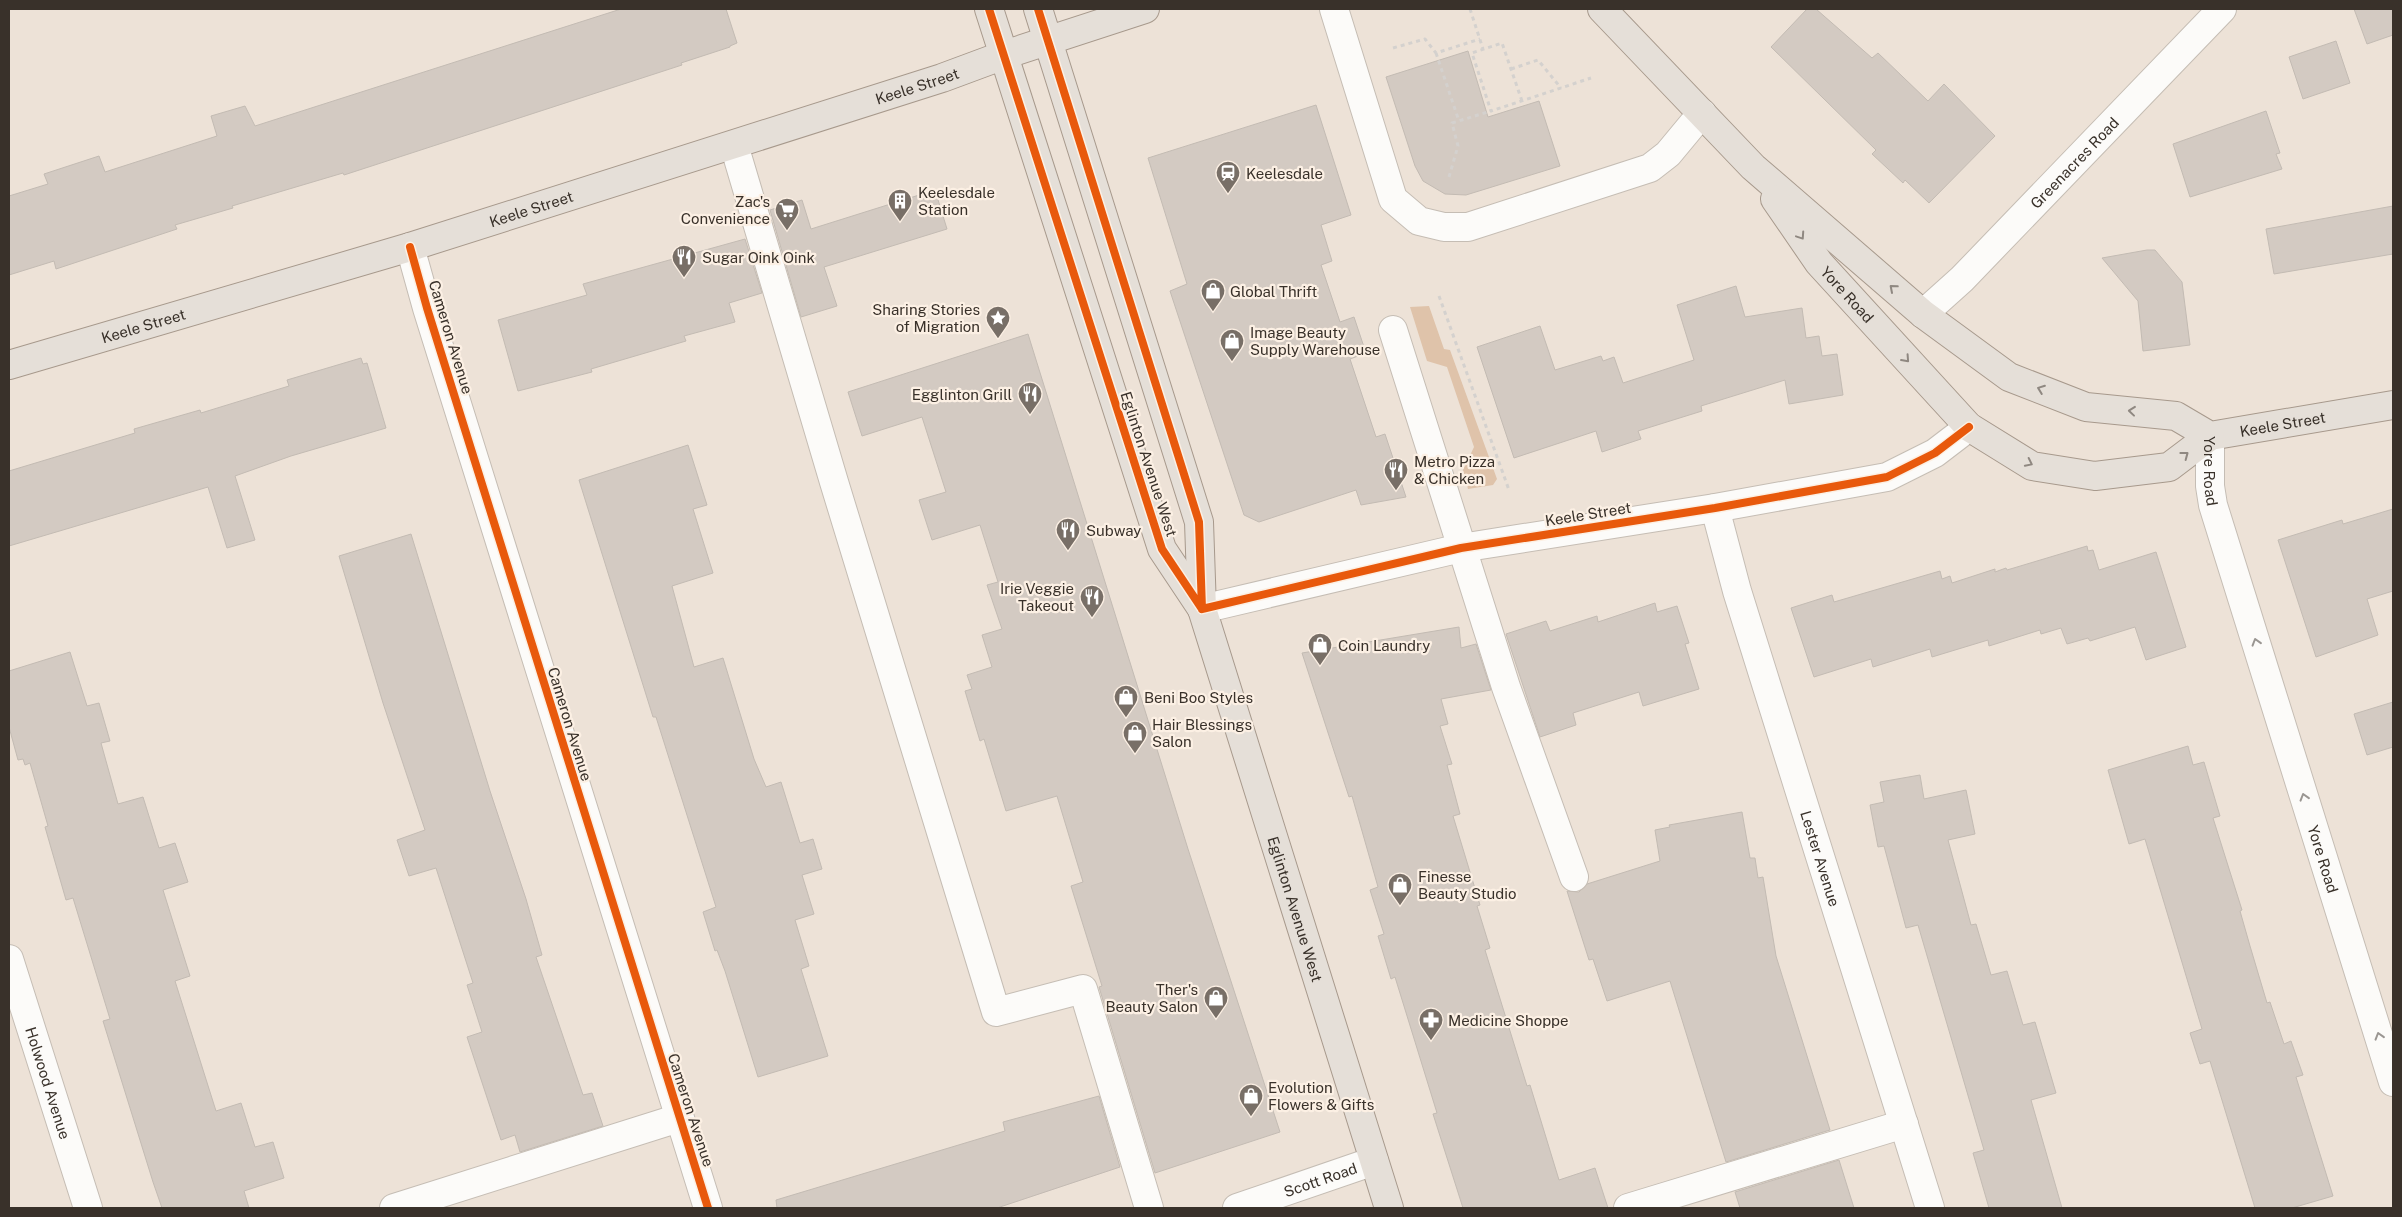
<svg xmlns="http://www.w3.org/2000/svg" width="2402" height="1217" font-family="'Public Sans',sans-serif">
<rect width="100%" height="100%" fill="#ede2d7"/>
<path fill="#dfc3aa" d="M1429 306 1444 349 1450 350 1497 479 1493 485 1468 489 1463 470 1474 447 1447 367 1427 361 1410 307Z"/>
<path fill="#d3cac2" stroke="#c3bbb3" d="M621 9H726L737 43 730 46V47L681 63 682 65 344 175 343 173 232 206 233 208 175 225 177 229 56 269 54 261 9 275V196L48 184 44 174 99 156 105 172 217 136 211 116 245 106 255 126Z
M1807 9H1816L1872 58 1878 53 1928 101 1944 84 1995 136 1929 203 1905 180 1903 183 1872 154 1876 150 1771 47Z
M2354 9H2393V35L2367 44Z
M2336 41 2350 83 2303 99 2289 57Z
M1468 51 1488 117 1539 101 1560 166 1466 195 1445 194 1423 181 1415 166 1386 77Z
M1316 105 1351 215 1321 225 1332 261 1321 265 1340 322 1354 317 1366 353 1350 359 1376 437 1385 434 1406 497 1361 505 1356 490 1259 522 1244 515 1170 291 1187 284 1148 158Z
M2266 111 2280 153 2276 154 2282 169 2190 197 2173 144Z
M935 190 947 229 824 267 837 306 801 317 770 210 802 200 811 229Z
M2393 206V254L2274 274 2266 229Z
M745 239 762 293 729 303 735 322 684 336 686 341 591 369 592 372 518 391 498 320 587 295 583 284Z
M2147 250H2155L2182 282 2190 345 2143 351 2138 301 2102 258Z
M1736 286 1745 317 1802 308 1806 338 1819 336 1822 356 1837 354 1843 395 1789 404 1785 380 1701 406 1702 411 1638 431 1641 439 1602 452 1596 431 1514 458 1477 347 1540 326 1555 370 1601 356 1603 361 1614 357 1623 383 1694 360 1677 305Z
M1028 334 1188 849 1280 1132 1155 1173 1099 987 1102 986 1071 886 1083 882 1057 796 1006 811 984 739 980 741 965 691 972 689 967 675 992 667 982 635 1002 629 987 585 998 582 980 525 932 540 919 500 946 492 922 417 862 436 848 392Z
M361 358 363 364 367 363 386 428 291 456 235 476 255 540 227 548 208 487 9 546V471L135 433 134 429 200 410 201 413 289 386 287 380Z
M688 445 707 505 693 509 713 573 672 586 694 667 723 658 754 759 766 787 781 782 800 843 813 839 822 869 802 875 814 914 795 920 809 966 801 969 828 1056 758 1077 725 971 717 950 715 951 703 912 716 907 656 717H653L579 480Z
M2393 509V591L2367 599 2378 635 2316 657 2278 540 2342 520 2343 524Z
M411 534 490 791 526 899 542 955 536 957 583 1095 592 1093 603 1126 520 1152 515 1135 501 1140 467 1037 482 1032 467 985 473 983 436 868 409 876 397 840 425 830 383 703 339 556Z
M2087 546 2088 551 2093 550 2099 570 2156 552 2186 647 2146 660 2135 627 2090 641 2088 638 2067 644 2061 628 2041 634 2040 630 1989 646 1988 640 1932 657 1930 649 1873 667 1871 659 1814 677 1791 608 1832 595 1834 602 1940 571 1942 579 1950 576 1952 583 1995 569V572L2006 568 2007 570Z
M1655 603 1657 612 1677 606 1689 643 1685 644 1699 689 1643 706 1639 692 1573 713 1576 725 1540 737 1506 634 1546 621 1550 631 1597 616 1598 622Z
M1459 627 1461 648 1476 644 1491 690 1441 699 1448 724 1440 726 1452 764 1447 765 1460 814 1453 816 1480 905 1477 906 1490 948 1485 950 1527 1086 1530 1085 1559 1180 1595 1168 1608 1208H1463L1433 1114 1437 1113 1395 977 1391 979 1378 936 1384 934 1370 890 1378 887 1352 796 1349 797 1302 653Z
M70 652 87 706 99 703 110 741 101 743 118 804 143 797 159 848 175 843 188 882 163 890 190 976 175 981 216 1111 241 1103 255 1147 273 1142 284 1178 244 1191 249 1208H162L153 1182 103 1021 110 1019 73 898 66 900 45 827 48 826 30 763 25 765 23 759 18 760 9 727V671Z
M2393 702V747L2367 755 2354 714Z
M2188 746 2193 765 2204 762 2220 816 2213 818 2242 910 2240 911 2250 946 2267 1003 2270 1002 2284 1044 2291 1041 2303 1075 2296 1077 2333 1196 2292 1208H2255L2210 1061 2200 1064 2190 1033 2202 1029 2145 839 2129 844 2108 770Z
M1920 775 1924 799 1966 790 1975 834 1948 840 1971 925 1976 924 1991 975 2007 971 2023 1025 2035 1022 2056 1093 2031 1100 2062 1208H1989L1973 1153 1984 1150 1918 925 1906 928 1884 846 1878 847 1870 805 1884 802 1880 782Z
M1742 812 1750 858H1755L1758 878 1763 877 1776 956 1830 1130 1726 1162 1670 981 1607 1001 1593 959 1589 960 1567 891 1579 892 1587 884 1660 861 1655 830 1670 827 1669 825Z
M1099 1096 1120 1167 997 1208H777L776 1200 1005 1131 1003 1122Z
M1839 1160 1854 1208H1740L1735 1192Z"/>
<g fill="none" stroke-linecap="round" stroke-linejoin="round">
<defs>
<g id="minor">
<path d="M1334 9 1393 199 1419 221 1444 227H1468L1650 168 1668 154 1702 113"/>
<path d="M734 145 834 482 996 1012 1083 989 1149 1208"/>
<path d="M410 247 427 308 708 1208"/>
<path id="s1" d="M1923 314 1962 279 2222 9"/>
<path d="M1393 330 1506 687 1574 877"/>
<path id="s2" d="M2210 436V486L2213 505 2393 1082"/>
<path id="s3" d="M1715 508 1737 591 1930 1208"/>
<path d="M1202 609 1461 548 1715 508 1887 477 1935 453 1969 427"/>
<path id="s4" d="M9 959 88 1208"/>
<path d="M394 1208 679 1118"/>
<path id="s5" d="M1237 1208 1374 1161"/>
<path d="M1628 1208 1904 1124"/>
</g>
<g id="major">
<path d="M989 9 1162 549 1202 609"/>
<path id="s6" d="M1038 9 1199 522 1202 609 1389 1208"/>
<path id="s7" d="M1602 9 1753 167 1923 314 2009 377 2086 407 2176 416 2210 436 2393 405"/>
<path id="s8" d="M1775 199 1819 263 1969 427 2032 466 2095 476 2169 467 2210 436"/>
<path id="s9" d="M9 365 410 247 942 78 1004 55 1145 9"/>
</g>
</defs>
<use href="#minor" stroke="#c5bdb4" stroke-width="30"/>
<use href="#major" stroke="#a7998c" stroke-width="30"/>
<path stroke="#d4d1ce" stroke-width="3" stroke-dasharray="4 4" stroke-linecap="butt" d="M1470 9 1483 49
M1393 48 1425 39 1436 53 1480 39
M1436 53 1459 121
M1511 69 1538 60 1561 88
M1522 101 1502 43 1472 53 1491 111 1591 78
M1449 177 1458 146 1452 123 1491 111
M1439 296 1509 490"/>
<use href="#minor" stroke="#fcfbf9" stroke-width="28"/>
<use href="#major" stroke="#e5dfd8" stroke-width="28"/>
<defs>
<path id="cycleway" d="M989 9 1162 549 1202 609
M1038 9 1199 522 1202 609
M410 247 427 308 708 1208
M1202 609 1461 548 1715 508 1887 477 1935 453 1969 427"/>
</defs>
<use href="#cycleway" stroke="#fcf0e4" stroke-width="11"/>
<use href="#cycleway" stroke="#e8590c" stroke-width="8"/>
</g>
<defs><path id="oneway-chevron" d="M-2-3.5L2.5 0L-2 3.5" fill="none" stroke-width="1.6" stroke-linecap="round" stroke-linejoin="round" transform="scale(1.25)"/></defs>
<g stroke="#8f8881">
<use href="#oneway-chevron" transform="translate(1801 236) rotate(56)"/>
<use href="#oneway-chevron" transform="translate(1893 288) rotate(-139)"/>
<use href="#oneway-chevron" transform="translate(1906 359) rotate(48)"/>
<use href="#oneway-chevron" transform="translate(2041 389) rotate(-159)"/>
<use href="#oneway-chevron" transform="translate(2132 411) rotate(-174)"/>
<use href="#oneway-chevron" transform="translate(2185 455) rotate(-37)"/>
<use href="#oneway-chevron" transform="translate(2029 463) rotate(26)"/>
</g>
<g stroke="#9a9692">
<use href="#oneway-chevron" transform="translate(2256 642) rotate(-107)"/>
<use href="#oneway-chevron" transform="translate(2304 797) rotate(-107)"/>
<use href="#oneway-chevron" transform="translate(2379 1036) rotate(-107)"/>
</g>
<defs>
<symbol id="station-pin" viewBox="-11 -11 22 30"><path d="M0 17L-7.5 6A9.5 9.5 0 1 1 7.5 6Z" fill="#786f67" stroke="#fcf0e4"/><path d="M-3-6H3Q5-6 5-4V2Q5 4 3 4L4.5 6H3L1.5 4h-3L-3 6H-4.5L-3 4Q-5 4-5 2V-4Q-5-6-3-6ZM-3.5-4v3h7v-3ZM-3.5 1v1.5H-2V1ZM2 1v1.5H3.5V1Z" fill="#fff"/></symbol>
<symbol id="building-pin" viewBox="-11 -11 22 30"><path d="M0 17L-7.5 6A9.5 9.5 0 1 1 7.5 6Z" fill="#786f67" stroke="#fcf0e4"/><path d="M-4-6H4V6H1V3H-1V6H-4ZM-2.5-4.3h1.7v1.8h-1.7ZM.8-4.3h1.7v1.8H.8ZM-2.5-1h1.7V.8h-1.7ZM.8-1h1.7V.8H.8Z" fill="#fff"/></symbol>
<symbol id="supermarket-pin" viewBox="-11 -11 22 30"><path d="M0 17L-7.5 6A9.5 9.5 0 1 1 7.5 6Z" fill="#786f67" stroke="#fcf0e4"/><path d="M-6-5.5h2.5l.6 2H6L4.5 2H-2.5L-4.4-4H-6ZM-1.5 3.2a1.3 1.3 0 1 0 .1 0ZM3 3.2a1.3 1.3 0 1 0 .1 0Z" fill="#fff"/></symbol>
<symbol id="restaurant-pin" viewBox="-11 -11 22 30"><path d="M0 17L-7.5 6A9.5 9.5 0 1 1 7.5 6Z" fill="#786f67" stroke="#fcf0e4"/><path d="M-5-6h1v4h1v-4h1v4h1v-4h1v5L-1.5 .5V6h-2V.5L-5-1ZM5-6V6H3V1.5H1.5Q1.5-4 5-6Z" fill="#fff"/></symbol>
<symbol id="shop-pin" viewBox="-11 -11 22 30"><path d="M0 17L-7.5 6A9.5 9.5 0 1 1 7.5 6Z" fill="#786f67" stroke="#fcf0e4"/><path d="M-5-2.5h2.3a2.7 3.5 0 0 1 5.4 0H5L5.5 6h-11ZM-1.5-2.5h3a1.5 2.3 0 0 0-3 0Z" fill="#fff"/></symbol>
<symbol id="sight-pin" viewBox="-11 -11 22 30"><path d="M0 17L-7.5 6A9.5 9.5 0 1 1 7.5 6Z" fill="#786f67" stroke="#fcf0e4"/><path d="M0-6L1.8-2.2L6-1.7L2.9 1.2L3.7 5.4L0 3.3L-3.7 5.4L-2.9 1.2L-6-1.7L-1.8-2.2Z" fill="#fff"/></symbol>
<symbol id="pharmacy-pin" viewBox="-11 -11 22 30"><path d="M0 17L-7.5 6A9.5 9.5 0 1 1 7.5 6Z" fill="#786f67" stroke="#fcf0e4"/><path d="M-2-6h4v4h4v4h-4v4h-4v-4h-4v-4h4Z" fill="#fff"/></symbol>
</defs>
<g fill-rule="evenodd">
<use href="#station-pin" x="1214" y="159" width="28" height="38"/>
<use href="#building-pin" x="886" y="187" width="28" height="38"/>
<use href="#supermarket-pin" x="773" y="196" width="28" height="38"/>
<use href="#restaurant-pin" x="670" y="243" width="28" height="38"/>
<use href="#shop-pin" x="1199" y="277" width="28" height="38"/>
<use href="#sight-pin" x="984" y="304" width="28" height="38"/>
<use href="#shop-pin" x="1218" y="327" width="28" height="38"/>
<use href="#restaurant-pin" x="1016" y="380" width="28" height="38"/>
<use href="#restaurant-pin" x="1382" y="456" width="28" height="38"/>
<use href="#restaurant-pin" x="1054" y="516" width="28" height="38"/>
<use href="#restaurant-pin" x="1078" y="583" width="28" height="38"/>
<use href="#shop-pin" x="1306" y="631" width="28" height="38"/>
<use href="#shop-pin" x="1112" y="683" width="28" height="38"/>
<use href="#shop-pin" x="1121" y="719" width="28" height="38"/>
<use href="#shop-pin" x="1386" y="871" width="28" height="38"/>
<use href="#shop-pin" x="1202" y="984" width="28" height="38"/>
<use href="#pharmacy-pin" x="1417" y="1006" width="28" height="38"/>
<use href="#shop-pin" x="1237" y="1082" width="28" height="38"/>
</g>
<g text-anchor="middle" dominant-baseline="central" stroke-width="4.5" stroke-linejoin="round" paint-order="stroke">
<g font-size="15" fill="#39312a" stroke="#fcf0e4">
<text stroke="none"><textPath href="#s9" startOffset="950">Keele Street</textPath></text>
<text stroke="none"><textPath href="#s1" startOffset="214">Greenacres Road</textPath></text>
<text stroke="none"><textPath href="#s9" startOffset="545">Keele Street</textPath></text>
<text stroke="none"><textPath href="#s8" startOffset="120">Yore Road</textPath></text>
<text stroke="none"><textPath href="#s9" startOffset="140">Keele Street</textPath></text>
<text transform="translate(451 337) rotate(73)">Cameron Avenue</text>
<text stroke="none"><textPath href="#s7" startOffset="836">Keele Street</textPath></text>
<text transform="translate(1149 464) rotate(72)">Eglinton Avenue West</text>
<text stroke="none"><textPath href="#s2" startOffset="35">Yore Road</textPath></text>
<text transform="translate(1588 514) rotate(-9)">Keele Street</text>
<text transform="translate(570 724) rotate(73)">Cameron Avenue</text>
<text stroke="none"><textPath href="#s3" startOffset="366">Lester Avenue</textPath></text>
<text stroke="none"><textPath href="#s2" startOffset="440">Yore Road</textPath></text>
<text stroke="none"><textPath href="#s6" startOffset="939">Eglinton Avenue West</textPath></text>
<text stroke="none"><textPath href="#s4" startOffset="130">Holwood Avenue</textPath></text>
<text transform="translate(691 1110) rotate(72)">Cameron Avenue</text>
<text stroke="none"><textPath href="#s5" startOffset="88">Scott Road</textPath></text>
</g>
<g font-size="15" fill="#39312a" stroke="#fcf0e4" text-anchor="start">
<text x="1246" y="173">Keelesdale</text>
<text x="918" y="192">Keelesdale<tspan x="918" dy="17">Station</tspan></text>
<text x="770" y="201" text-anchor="end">Zac's<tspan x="770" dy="17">Convenience</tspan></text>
<text x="702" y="257">Sugar Oink Oink</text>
<text x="1230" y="291">Global Thrift</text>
<text x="980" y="309" text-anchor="end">Sharing Stories<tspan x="980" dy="17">of Migration</tspan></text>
<text x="1250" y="332">Image Beauty<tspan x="1250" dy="17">Supply Warehouse</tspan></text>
<text x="1012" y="394" text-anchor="end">Egglinton Grill</text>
<text x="1414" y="461">Metro Pizza<tspan x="1414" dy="17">&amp; Chicken</tspan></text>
<text x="1086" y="530">Subway</text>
<text x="1074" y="588" text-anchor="end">Irie Veggie<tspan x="1074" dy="17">Takeout</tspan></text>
<text x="1338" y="645">Coin Laundry</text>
<text x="1144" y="697">Beni Boo Styles</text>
<text x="1152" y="724">Hair Blessings<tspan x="1152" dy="17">Salon</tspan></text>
<text x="1418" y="876">Finesse<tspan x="1418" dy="17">Beauty Studio</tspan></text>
<text x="1198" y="989" text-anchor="end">Ther's<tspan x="1198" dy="17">Beauty Salon</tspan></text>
<text x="1448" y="1020">Medicine Shoppe</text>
<text x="1268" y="1087">Evolution<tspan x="1268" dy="17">Flowers &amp; Gifts</tspan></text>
</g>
</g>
<rect width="2402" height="1217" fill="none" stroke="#39312a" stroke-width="20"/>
</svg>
